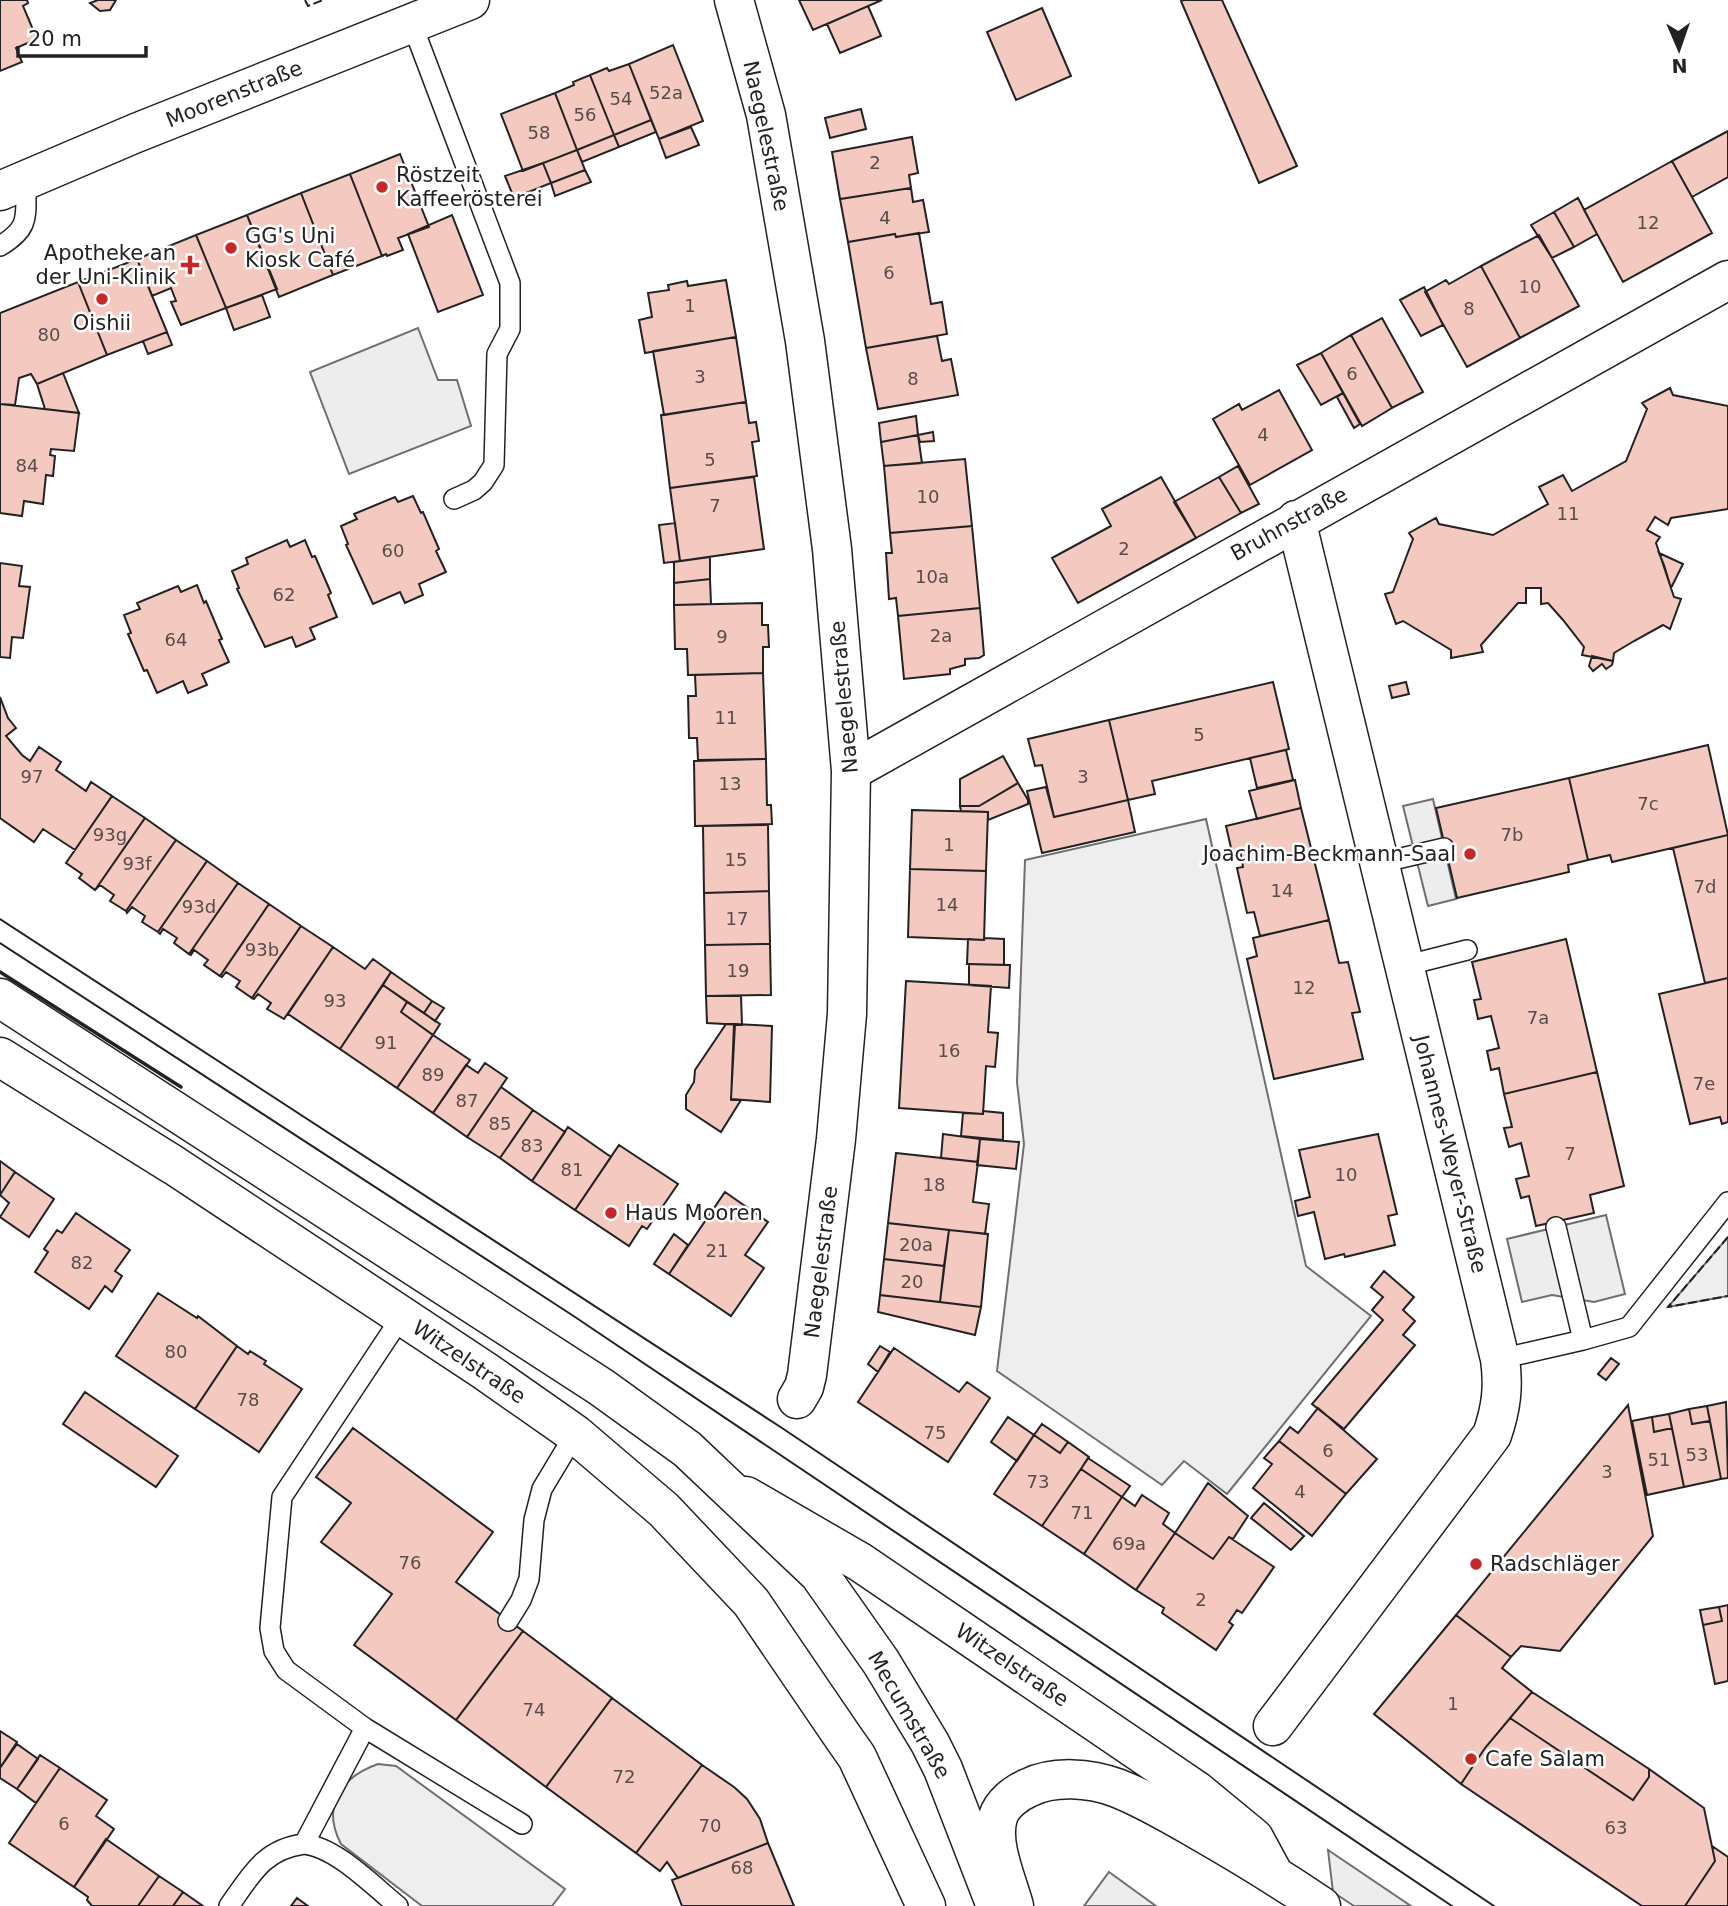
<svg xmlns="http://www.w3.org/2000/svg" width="1728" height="1906" font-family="'DejaVu Sans',sans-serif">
<rect width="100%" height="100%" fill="#fff"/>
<path fill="#eee" stroke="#6f6f6f" stroke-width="2" d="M1206 819 1306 1266 1371 1316 1227 1494 1184 1461 1162 1485 997 1371 1024 1144 1017 1082 1025 860Z
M1728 1237V1296L1668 1307Z
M378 1764 396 1766 565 1889 552 1906H422L341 1844C321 1806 341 1777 378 1764Z"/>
<path fill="#ededed" stroke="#6f6f6f" stroke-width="2" d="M418 328 438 380H457L471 426 349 474 310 372Z
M1433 799 1456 899 1428 906 1403 806Z
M1606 1215 1625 1294 1594 1302 1552 1295 1522 1302 1507 1239Z
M1328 1850 1411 1906H1354L1333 1892Z
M1109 1872 1156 1906H1084Z"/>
<path fill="#f3c9c0" stroke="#222" stroke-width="2" d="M0 0H27L28 3 23 6 37 39 16 48 22 62 0 71Z
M98 0H116L110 10 100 11 90 3Z
M799 0H882L813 30Z
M1184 0H1222L1297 166 1259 183 1181 1Z
M868 6 881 36 840 53 827 24Z
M1042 8 1071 76 1016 100 987 32Z
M673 45 703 121 659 139 629 64Z
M629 64 651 120 614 135 590 75 607 68 609 71Z
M590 75 614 135 577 150 555 93 574 85 573 82Z
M555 93 577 150 523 171 501 114Z
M861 109 866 129 830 138 825 118Z
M651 120 656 132 619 147 614 135Z
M691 127 699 145 666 158 659 139Z
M1728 131V177L1692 197 1672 161Z
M614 135 619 147 582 162 577 150Z
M912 137 918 173 909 175 911 188 840 199 832 152Z
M577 150 585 170 551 183 543 163Z
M400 154 429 227 398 238 403 250 387 256 386 254 382 256 350 174Z
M1672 161 1712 233 1623 282 1584 210Z
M543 163 551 183 514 198 505 176Z
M585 170 591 182 555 196 551 183Z
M350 174 382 256 333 275 301 193Z
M911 188 913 202 923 200 929 232 896 237 895 234 848 242 840 199Z
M301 193 333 275 279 297 247 215Z
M1578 198 1597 234 1574 247 1554 212Z
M1554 212 1574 247 1552 258 1531 225Z
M247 215 277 289 226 308 196 235Z
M452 215 483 295 438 312 408 234Z
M919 233 931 304 942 302 947 334 866 348 848 242 895 234 896 237Z
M196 235 226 308 181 325 171 302 176 301 171 288 152 296 137 259Z
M1539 235 1579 306 1520 338 1481 266Z
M137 259 167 332 107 355 78 282Z
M1481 266 1520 338 1467 367 1425 292 1446 280 1449 284Z
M726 280 736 337 645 353 639 320 652 317 648 293 669 290 668 285 687 281 688 286Z
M78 282 107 355 37 384 31 374 19 378 15 405 0 404V313Z
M1424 287 1443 325 1421 336 1400 300Z
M262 295 270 317 234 330 226 308Z
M1382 318 1423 392 1392 408 1351 335Z
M167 332 172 345 148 354 143 341Z
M1351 335 1392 408 1362 426 1321 353Z
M937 336 942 361 951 359 958 395 878 409 866 348Z
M736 337 746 402 664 415 653 351Z
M1321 353 1343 393 1321 405 1297 365Z
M63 373 79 413 45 409 37 384Z
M1670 388 1673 395 1728 406V509L1671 518 1668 525 1655 517 1647 530 1660 537 1656 543 1674 597 1681 599 1670 629 1663 625 1634 641 1614 653 1613 661 1582 655 1584 647 1563 620 1548 603 1541 604V588H1526V603H1518L1503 620 1481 645 1483 652 1451 658V650L1403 621 1396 624 1385 594 1393 592 1413 539 1409 533 1436 518 1439 524 1493 535 1548 504 1539 487 1563 475 1572 491 1626 461 1647 409 1642 403Z
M1279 390 1312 450 1250 485 1213 419 1239 404 1242 410Z
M1343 393 1360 424 1354 428 1337 397Z
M746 402 749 423 756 422 759 441 752 442 757 476 670 488 661 415Z
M0 404 79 413 74 451 51 449 50 455 55 456 53 476 46 475 43 504 24 501 22 516 0 513Z
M916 416 918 435 881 442 879 423Z
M933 432 934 441 920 442 918 435Z
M918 435 922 463 884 466 881 442Z
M965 459 972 526 890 533 884 466Z
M1238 466 1259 504 1241 513 1219 477Z
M754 477 764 549 680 561 670 488Z
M1161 477 1196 538 1078 603 1052 558 1111 526 1102 509Z
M1219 477 1241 513 1196 538 1174 502Z
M413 496 421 513 423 512 439 549 436 551 446 572 419 584 423 595 405 603 400 592 373 604 346 545 348 544 341 526 357 519 354 514 395 497 398 502Z
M675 523 680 561 664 563 659 525Z
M972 526 980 608 898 616 896 598 889 599 886 553H892L890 533Z
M287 540 290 547 305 540 312 557 315 556 331 593 328 595 337 617 310 628 315 639 296 647 292 637 265 647 237 589 239 588 232 571 248 564 246 558Z
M1659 553 1683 564 1671 588 1664 565Z
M710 557V579L674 583V562Z
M0 563 22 566 19 586 30 587 23 638 12 637 10 658 0 657Z
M710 579 711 604 674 605V583Z
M197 585 204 603 206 601 222 639 219 640 229 662 202 674 207 685 188 693 183 681 157 693 147 670 144 671 128 634 131 633 124 615 140 609 137 603 178 586 181 592Z
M762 603V625H768L769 647H763V673L688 675 687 649H675L674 605Z
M980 608 984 655 979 658 965 659V665L950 669V674L904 679 898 616Z
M1592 656 1613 661 1612 665 1606 669 1602 664 1593 671 1589 666Z
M763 673 766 759 698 760 697 738H689L688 696H696L695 675Z
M1273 682 1289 749 1152 781 1155 794 1128 800 1109 720Z
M1406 682 1409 694 1392 698 1389 686Z
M0 697 8 718 16 728 6 736 22 755 30 761 39 747 61 762 56 770 86 791 91 782 112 796 75 850 43 829 34 842 0 818Z
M1109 720 1128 800 1054 817 1042 765 1035 766 1028 739Z
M1708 745 1728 835 1612 862 1610 855 1588 860 1569 778Z
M1286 750 1293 780 1257 788 1250 758Z
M1003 756 1018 783 979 806H960V779Z
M766 759 767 805H771L772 824 695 826 694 761Z
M1569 778 1588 860 1568 865 1569 872 1457 898 1436 808Z
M1295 780 1301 808 1257 819 1249 791Z
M1018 783 1028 800V804L988 820V812L961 811 960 806H979Z
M1046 787 1054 817 1128 800 1135 832 1042 853 1027 791Z
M112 796 145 818 95 890 79 878 82 874 66 863Z
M1301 808 1329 920 1260 936 1254 912 1247 913 1237 868 1243 867 1240 850 1232 852 1226 826Z
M912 810 988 812 986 871 910 869Z
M145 818 176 840 126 911 110 901 114 895 100 885 95 890Z
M768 825 769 891 704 893 703 826Z
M1728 835V978L1705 983 1673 848Z
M176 840 207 861 158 932 142 922 145 916 132 907 127 913 126 911Z
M207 861 238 883 189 954 174 943 177 938 163 929 160 934 158 932Z
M910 869 986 871 984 940 908 937Z
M238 883 269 904 220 976 204 965 208 960 194 950 191 955 189 954Z
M769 891 770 944 705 945 704 893Z
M269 904 301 926 252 998 236 987 240 981 226 972 222 977 220 976Z
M1329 920 1339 963 1348 962 1360 1012 1352 1013 1363 1059 1274 1079 1247 959 1257 956 1253 938Z
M301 926 333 947 284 1019 267 1009 271 1003 258 994 254 999 252 998Z
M984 938 1004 939V965L967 964 968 939 984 940Z
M1566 939 1597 1072 1504 1094 1499 1068 1491 1070 1487 1051 1499 1048 1491 1016 1478 1019 1474 1000 1481 999 1472 962Z
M770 944 771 995 706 996 705 945Z
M333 947 365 969 373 959 391 972 340 1049 288 1014Z
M969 964 1010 965 1009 988 969 985Z
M391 972 432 1001 424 1013 383 985Z
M1728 978V1122L1722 1124 1720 1117 1690 1124 1659 994Z
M906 981 991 986 988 1032 998 1033 995 1067 986 1066 983 1114 899 1108Z
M383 985 407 1002 401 1012 433 1035 397 1088 340 1049Z
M706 996H741L742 1025 707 1023Z
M432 1001 444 1008 435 1021 424 1013Z
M407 1002 440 1024 433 1035 401 1012Z
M726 1024H734L731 1100H741L721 1132 686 1109V1095L694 1082 695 1070Z
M735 1024 772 1026 770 1102 731 1099Z
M433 1035 470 1060 433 1113 397 1088Z
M485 1063 507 1078 467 1137 433 1113 466 1065 478 1073Z
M1597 1072 1624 1186 1590 1195 1594 1213 1536 1226 1529 1196 1521 1198 1516 1179 1529 1176 1521 1143 1509 1147 1504 1128 1512 1127 1504 1094Z
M501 1087 533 1110 500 1158 467 1137Z
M533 1110 565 1132 532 1181 500 1158Z
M983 1111 1003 1113V1140L961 1136 963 1113 983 1114Z
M568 1127 611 1157 575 1210 532 1181Z
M943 1134 980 1139 978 1162 941 1158Z
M1378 1134 1397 1214 1388 1216 1395 1245 1345 1257 1344 1254 1325 1259 1314 1212 1298 1216 1295 1201 1310 1197 1299 1150Z
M980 1139 1019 1142 1016 1169 977 1165Z
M619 1145 678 1184 647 1229 642 1226 629 1246 575 1210Z
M896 1153 978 1162 973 1202 989 1204 985 1234 888 1223Z
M0 1161 15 1172 0 1195Z
M15 1172 54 1199 29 1237 0 1217 9 1203 0 1195Z
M725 1192 768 1222 745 1255 764 1268 731 1316 669 1274Z
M76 1213 130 1250 115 1271 122 1276 112 1292 105 1286 89 1309 35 1272 48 1252 44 1249 57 1230 62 1233Z
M888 1223 949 1230 944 1266 884 1259Z
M949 1230 988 1234 981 1307 940 1302Z
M674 1234 688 1245 669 1274 654 1264Z
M884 1259 944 1266 940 1302 880 1295Z
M1384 1271 1414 1297 1403 1310 1415 1321 1403 1335 1415 1345 1344 1429 1312 1404 1383 1320 1372 1310 1383 1297 1371 1287Z
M158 1293 197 1318 198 1316 237 1346 195 1409 116 1356Z
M880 1295 981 1307 975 1335 878 1312Z
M237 1346 248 1354 250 1351 266 1361 264 1364 302 1389 259 1452 195 1409Z
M880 1346 890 1352 878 1372 868 1364Z
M894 1348 959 1392 967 1382 990 1398 948 1462 858 1402Z
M1611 1358 1619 1364 1606 1380 1598 1374Z
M85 1392 178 1456 156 1487 63 1424Z
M1726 1402 1728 1478 1721 1479 1707 1406Z
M1628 1405 1653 1536 1560 1651 1521 1646 1511 1657 1456 1615Z
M1707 1406 1710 1421 1692 1424 1689 1409Z
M1318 1408 1377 1459 1346 1494 1279 1441 1290 1427 1298 1433Z
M1689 1409 1692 1424 1710 1421 1721 1479 1684 1487 1669 1414Z
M1669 1414 1672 1428 1654 1432 1652 1417Z
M1008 1417 1034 1435 1017 1461 991 1442Z
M1652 1417 1654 1432 1672 1428 1684 1487 1647 1495 1632 1421Z
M1042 1424 1068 1442 1060 1453 1034 1435Z
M353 1428 493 1532 456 1582 523 1631 456 1720 354 1645 392 1594 321 1542 351 1503 316 1477Z
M1034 1435 1060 1453 1068 1442 1089 1457 1042 1526 994 1494Z
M1279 1441 1346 1494 1312 1536 1253 1488 1272 1464 1264 1458Z
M1088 1458 1130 1486 1122 1497 1081 1469Z
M1081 1469 1122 1497 1084 1554 1042 1526Z
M1208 1483 1248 1516 1233 1539 1229 1537 1213 1559 1175 1533Z
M1142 1495 1169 1513 1163 1524 1175 1533 1136 1590 1084 1554 1122 1497 1135 1506Z
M1264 1503 1304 1536 1291 1550 1251 1518Z
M1175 1533 1213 1559 1229 1537 1274 1567 1242 1613 1237 1610 1229 1622 1233 1625 1216 1650 1162 1613 1164 1608 1136 1590Z
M1728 1605V1681L1715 1684 1703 1625 1722 1621 1719 1607Z
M1719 1607 1722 1621 1703 1625 1700 1610Z
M1456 1615 1511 1657 1502 1668 1532 1692 1485 1748 1461 1784 1374 1714Z
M523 1631 612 1698 546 1787 456 1720Z
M1532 1692 1649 1769V1777L1633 1800 1510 1718Z
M612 1698 702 1765 636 1853 546 1787Z
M1510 1718 1633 1800 1649 1777V1769L1704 1808 1715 1861 1685 1906H1642L1461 1784 1485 1748Z
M0 1731 17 1742 0 1768Z
M17 1744 38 1759 17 1789 0 1778V1768Z
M40 1755 60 1768 36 1803 17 1789Z
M702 1765 734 1787 747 1799 760 1819 768 1843 678 1878 667 1862 660 1871 636 1853Z
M60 1768 107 1800 96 1816 114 1829 74 1887 9 1843Z
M106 1839 159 1876 138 1906H92L87 1900 88 1897 74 1887Z
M768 1843 794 1906H682L672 1880Z
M1712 1846 1728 1857V1906H1685L1715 1861Z
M159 1876 183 1892 173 1906H138Z
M183 1892 203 1906H173Z
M297 1898 308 1906H291Z"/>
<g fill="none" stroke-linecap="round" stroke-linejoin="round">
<defs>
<path id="lane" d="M412 24 510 283V329L497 354 494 465 483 482 474 490 454 499
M0 246C32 227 25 215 26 181
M1380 863 1444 848
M1404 966 1467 950
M402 1316 282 1497 270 1628 274 1651 286 1670 365 1728 522 1824
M1583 1340 1629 1327 1728 1202
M1500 1359 1583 1340 1556 1227
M508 1621 521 1600 529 1579 534 1520 542 1489 575 1434
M304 1844C336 1847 373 1886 398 1906
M229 1906C251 1875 264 1849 304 1844L365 1728"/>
<path id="street" d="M734 0 766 115 805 341 832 549 851 771 847 1014 836 1139 807 1375 804 1387 797 1399
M851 771 1728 280
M746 1496 860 1562 1197 1791 1254 1838 1273 1873
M1273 1726 1492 1435C1501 1409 1504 1387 1500 1359L1296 520
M1014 1906C1007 1880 990 1844 998 1817 1002 1804 1016 1793 1028 1788 1054 1775 1090 1778 1117 1788 1145 1799 1172 1815 1198 1830 1240 1854 1281 1879 1321 1906"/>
<path id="secondary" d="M0 191 136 133 470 0"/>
<path id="primary" d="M0 998 601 1387 687 1449 819 1574 881 1662 930 1743 943 1769 996 1906
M0 1057 175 1166 485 1371 575 1434 664 1510 751 1602 843 1737 857 1757 926 1906"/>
</defs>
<use href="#lane" stroke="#222" stroke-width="22"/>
<use href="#street" stroke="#222" stroke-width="41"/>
<use href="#secondary" stroke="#222" stroke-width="41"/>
<use href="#primary" stroke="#222" stroke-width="41"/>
<use href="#lane" stroke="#fff" stroke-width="19"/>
<use href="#street" stroke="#fff" stroke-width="38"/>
<use href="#secondary" stroke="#fff" stroke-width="38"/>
<use href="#primary" stroke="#fff" stroke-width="38"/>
<path stroke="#222" stroke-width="2" d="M0 919 782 1428 1494 1906
M0 943 572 1315 1452 1906"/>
<path stroke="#222" stroke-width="2" stroke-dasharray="9 3.5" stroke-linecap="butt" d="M305 0 308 6 323 0
M1728 1237 1668 1307 1728 1296"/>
<path stroke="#222" stroke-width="3.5" d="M0 972 181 1087"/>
</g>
<g fill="#c62828" stroke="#fff" stroke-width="2.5">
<circle cx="382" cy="187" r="7"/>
<circle cx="231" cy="248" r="7"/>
<path d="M186.5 254.5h7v7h7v7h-7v7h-7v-7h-7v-7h7z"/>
<circle cx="102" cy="299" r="7"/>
<circle cx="1470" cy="854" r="7"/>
<circle cx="611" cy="1213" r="7"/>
<circle cx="1476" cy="1564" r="7"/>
<circle cx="1471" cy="1759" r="7"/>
</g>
<g text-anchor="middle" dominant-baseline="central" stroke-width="5" stroke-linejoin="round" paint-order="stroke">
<g font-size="18" fill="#564c4a">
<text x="666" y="92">52a</text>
<text x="621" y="98">54</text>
<text x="585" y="114">56</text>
<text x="539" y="132">58</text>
<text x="875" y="162">2</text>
<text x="885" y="217">4</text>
<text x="1648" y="222">12</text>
<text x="889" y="272">6</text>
<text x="1530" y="286">10</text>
<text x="690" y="305">1</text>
<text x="1469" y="308">8</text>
<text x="49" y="334">80</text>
<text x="1352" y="373">6</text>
<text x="700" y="376">3</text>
<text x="913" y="378">8</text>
<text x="1263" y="434">4</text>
<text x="710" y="459">5</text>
<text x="27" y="465">84</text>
<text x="928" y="496">10</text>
<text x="715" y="505">7</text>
<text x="1568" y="513">11</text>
<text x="1124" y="548">2</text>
<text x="393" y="550">60</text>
<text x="932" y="576">10a</text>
<text x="284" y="594">62</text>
<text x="941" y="635">2a</text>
<text x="722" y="636">9</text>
<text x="176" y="639">64</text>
<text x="726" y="717">11</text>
<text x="1199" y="734">5</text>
<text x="32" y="776">97</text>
<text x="1083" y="776">3</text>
<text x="730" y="783">13</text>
<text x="1648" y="803">7c</text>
<text x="110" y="834">93g</text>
<text x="1512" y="834">7b</text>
<text x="949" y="844">1</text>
<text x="736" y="859">15</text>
<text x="137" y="863">93f</text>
<text x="1705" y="886">7d</text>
<text x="1282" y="890">14</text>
<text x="947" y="904">14</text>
<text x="199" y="906">93d</text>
<text x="737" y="918">17</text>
<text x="262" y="949">93b</text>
<text x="738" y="970">19</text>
<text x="1304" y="987">12</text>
<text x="335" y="1000">93</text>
<text x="1538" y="1017">7a</text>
<text x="386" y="1042">91</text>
<text x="949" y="1050">16</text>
<text x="433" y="1074">89</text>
<text x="1704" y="1083">7e</text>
<text x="467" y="1100">87</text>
<text x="500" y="1123">85</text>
<text x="532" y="1145">83</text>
<text x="1570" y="1153">7</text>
<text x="572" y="1169">81</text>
<text x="1346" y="1174">10</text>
<text x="934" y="1184">18</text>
<text x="916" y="1244">20a</text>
<text x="717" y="1250">21</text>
<text x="82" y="1262">82</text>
<text x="912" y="1281">20</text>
<text x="176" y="1351">80</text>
<text x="248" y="1399">78</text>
<text x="935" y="1432">75</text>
<text x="1328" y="1450">6</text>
<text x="1697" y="1454">53</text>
<text x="1659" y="1459">51</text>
<text x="1607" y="1471">3</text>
<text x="1038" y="1481">73</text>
<text x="1300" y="1491">4</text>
<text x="1082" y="1512">71</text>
<text x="1129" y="1543">69a</text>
<text x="410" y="1562">76</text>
<text x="1201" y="1599">2</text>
<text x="1453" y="1703">1</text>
<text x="534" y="1709">74</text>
<text x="624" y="1776">72</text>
<text x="64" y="1823">6</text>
<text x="710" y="1825">70</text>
<text x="1616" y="1827">63</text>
<text x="742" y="1867">68</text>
</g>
<g font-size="21" fill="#222" stroke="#fff">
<text transform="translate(234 94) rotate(-22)">Moorenstraße</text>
<text transform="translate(766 136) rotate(78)">Naegelestraße</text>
<text transform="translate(1289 524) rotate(-29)">Bruhnstraße</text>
<text transform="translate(844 697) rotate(-95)">Naegelestraße</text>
<text transform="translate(1450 1154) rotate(76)">Johannes-Weyer-Straße</text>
<text transform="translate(821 1262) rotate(-83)">Naegelestraße</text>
<text transform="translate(469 1362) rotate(34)">Witzelstraße</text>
<text transform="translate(1012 1665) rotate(34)">Witzelstraße</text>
<text transform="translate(909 1715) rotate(60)">Mecumstraße</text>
</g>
<g font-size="21" fill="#222" stroke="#fff" text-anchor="start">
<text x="396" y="175">Röstzeit<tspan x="396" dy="24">Kaffeerösterei</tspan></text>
<text x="245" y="236">GG's Uni<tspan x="245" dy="24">Kiosk Café</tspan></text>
<text x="176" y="253" text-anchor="end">Apotheke an<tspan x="176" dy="24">der Uni-Klinik</tspan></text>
<text x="102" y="323" text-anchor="middle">Oishii</text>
<text x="1456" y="854" text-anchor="end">Joachim-Beckmann-Saal</text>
<text x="625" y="1213">Haus Mooren</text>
<text x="1490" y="1564">Radschläger</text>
<text x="1485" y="1759">Cafe Salam</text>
</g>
</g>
<g transform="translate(1679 49) rotate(178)" stroke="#ffffff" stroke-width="5" paint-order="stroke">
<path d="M0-5L12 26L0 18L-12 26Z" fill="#222222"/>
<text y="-10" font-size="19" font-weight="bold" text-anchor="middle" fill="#222222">N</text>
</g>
<path d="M18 46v10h128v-10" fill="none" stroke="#222222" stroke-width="3.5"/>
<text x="28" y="46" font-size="21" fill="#222222" stroke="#ffffff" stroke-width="5" paint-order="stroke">20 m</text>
</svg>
